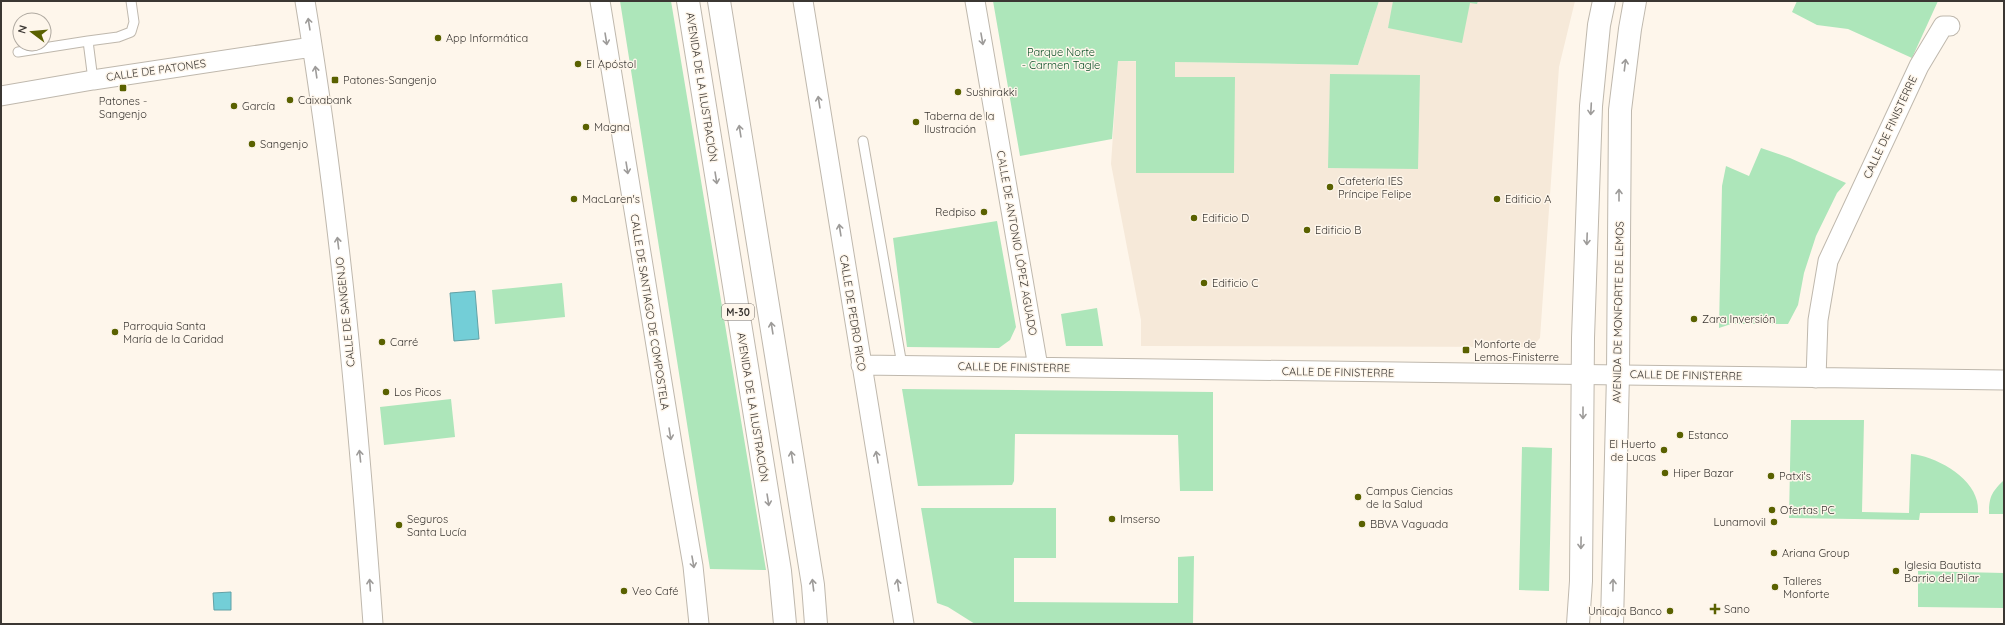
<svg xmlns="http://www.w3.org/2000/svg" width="2005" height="625" font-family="Quicksand,sans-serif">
<rect width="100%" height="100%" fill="#fef6eb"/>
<path fill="#f6e9d9" d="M1379 1H1575L1559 67 1540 338 1532 347 1141 346V320L1111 164 1118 61 1358 65Z"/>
<path fill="#ade6ba" d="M620 1H671L766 570 710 569Z
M993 1H1379L1358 65 1175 62V77H1235L1234 173H1136V61H1118L1112 139 1020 156Z
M1393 1H1478L1477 4 1470 3 1462 43 1388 28Z
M1797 1H1938L1912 58 1848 29 1817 25 1792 12Z
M1330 74 1420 75 1418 169 1328 168Z
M1761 148 1790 158 1846 183 1837 193 1816 236 1804 273 1798 305 1788 324H1731L1719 328 1722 186 1726 166 1749 176Z
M997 221 1016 327 1010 340 999 348 907 347 893 238Z
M562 283 565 317 495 324 492 290Z
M1097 308 1103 346H1066L1061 314Z
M902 389 1213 392V491H1180L1178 435 1015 434 1014 481 1012 485 918 486Z
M451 399 455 437 384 445 380 407Z
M1791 420H1864L1862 512 1909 513 1911 454C1934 456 1971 475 1977 501 1978 505 1978 509 1978 513H1920L1919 520 1789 518Z
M1522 447 1552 448 1549 591 1519 590Z
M2004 480V514H1989C1989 496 1992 492 2004 480Z
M921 508H1056V558H1014V602L1178 603V557L1194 556 1193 624H975L948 607 937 603Z
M1918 571 2004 573V608L1918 607Z"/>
<path fill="#73ced7" stroke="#62a1a6" d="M475 291 479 339 454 341 450 293Z
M231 592V610H214L213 593Z"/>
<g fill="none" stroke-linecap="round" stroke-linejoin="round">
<defs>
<path id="service" d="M18 52 88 41
M93 80 88 41 118 37 131 32 134 22 131 1
M863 141 902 365"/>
<path id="minor" d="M305 1C339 207 358 416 373 624
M600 1 674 456 693 566 699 624
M803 1 904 624
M975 1 1038 367
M1 96 93 80 312 47
M861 365 2004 380
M1816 378 1818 320 1828 261 1919 66 1943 26H1950"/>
<path id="tertiary" d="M1578 624 1581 581 1583 338 1591 106 1599 25 1604 1
M1612 624 1618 374 1620 110 1630 29 1635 1"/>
<path id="trunk" d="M688 1 780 571 785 624
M719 1 813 585 816 624"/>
</defs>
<use href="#service" stroke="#bfb8ad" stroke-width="11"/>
<use href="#minor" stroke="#bfb8ad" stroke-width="21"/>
<use href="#tertiary" stroke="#bfb8ad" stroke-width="24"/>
<use href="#trunk" stroke="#bfb8ad" stroke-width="24"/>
<use href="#service" stroke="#fff" stroke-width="9"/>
<use href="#minor" stroke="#fff" stroke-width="19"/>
<use href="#tertiary" stroke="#fff" stroke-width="22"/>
<use href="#trunk" stroke="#fff" stroke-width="22"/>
</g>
<defs><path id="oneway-shaft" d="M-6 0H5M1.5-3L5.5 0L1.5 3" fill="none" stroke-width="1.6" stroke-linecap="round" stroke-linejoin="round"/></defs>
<g stroke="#9d9b99">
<use href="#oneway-shaft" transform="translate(309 24) rotate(-99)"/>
<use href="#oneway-shaft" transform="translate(606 39) rotate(81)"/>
<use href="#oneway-shaft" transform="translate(982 39) rotate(80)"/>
<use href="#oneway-shaft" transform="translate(1625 65) rotate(-83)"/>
<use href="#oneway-shaft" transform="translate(316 72) rotate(-98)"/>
<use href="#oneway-shaft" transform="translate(819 102) rotate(-99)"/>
<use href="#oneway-shaft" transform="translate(1591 109) rotate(93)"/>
<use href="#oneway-shaft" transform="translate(740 131) rotate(-99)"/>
<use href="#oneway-shaft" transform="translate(627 168) rotate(81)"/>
<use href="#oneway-shaft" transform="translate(716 178) rotate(81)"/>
<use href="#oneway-shaft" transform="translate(1619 195) rotate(-90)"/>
<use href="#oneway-shaft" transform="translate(840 230) rotate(-99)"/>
<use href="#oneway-shaft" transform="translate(1587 239) rotate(92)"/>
<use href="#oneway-shaft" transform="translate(338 243) rotate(-97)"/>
<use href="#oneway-shaft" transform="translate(772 328) rotate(-99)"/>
<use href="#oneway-shaft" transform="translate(1583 413) rotate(90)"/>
<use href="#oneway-shaft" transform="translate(670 434) rotate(81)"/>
<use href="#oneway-shaft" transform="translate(360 456) rotate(-96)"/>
<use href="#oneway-shaft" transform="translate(792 457) rotate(-99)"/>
<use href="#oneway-shaft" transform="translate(877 457) rotate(-100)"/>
<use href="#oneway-shaft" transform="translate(768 500) rotate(81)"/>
<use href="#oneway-shaft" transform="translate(1581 543) rotate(91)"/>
<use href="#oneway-shaft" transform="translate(693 562) rotate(80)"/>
<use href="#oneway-shaft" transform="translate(370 585) rotate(-94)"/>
<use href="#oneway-shaft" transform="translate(813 585) rotate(-97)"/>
<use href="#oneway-shaft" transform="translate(898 585) rotate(-98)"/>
<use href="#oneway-shaft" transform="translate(1613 585) rotate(-89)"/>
</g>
<g fill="#5a6100" stroke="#fef6eb" stroke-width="1.5">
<circle cx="438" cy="38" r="4"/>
<circle cx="578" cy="64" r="4"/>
<rect x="331" y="76" width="8" height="8" rx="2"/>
<rect x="119" y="84" width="8" height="8" rx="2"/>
<circle cx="958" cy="92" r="4"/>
<circle cx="290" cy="100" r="4"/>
<circle cx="234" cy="106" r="4"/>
<circle cx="916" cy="122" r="4"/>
<circle cx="586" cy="127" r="4"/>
<circle cx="252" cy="144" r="4"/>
<circle cx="1330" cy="187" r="4"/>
<circle cx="574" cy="199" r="4"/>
<circle cx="1497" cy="199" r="4"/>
<circle cx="984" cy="212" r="4"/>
<circle cx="1194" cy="218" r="4"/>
<circle cx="1307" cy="230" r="4"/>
<circle cx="1204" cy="283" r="4"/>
<circle cx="1694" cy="319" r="4"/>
<circle cx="115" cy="332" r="4"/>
<circle cx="382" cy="342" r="4"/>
<rect x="1462" y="346" width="8" height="8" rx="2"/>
<circle cx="386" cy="392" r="4"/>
<circle cx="1680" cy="435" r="4"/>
<circle cx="1664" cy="450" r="4"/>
<circle cx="1665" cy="473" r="4"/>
<circle cx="1771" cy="476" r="4"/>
<circle cx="1358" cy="497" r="4"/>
<circle cx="1772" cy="510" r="4"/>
<circle cx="1112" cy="519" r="4"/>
<circle cx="1774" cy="522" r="4"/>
<circle cx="1362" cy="524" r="4"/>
<circle cx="399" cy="525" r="4"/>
<circle cx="1774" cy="553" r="4"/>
<circle cx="1896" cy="571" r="4"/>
<circle cx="1775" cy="587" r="4"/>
<circle cx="624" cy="591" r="4"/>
<path d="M1713 603h4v4h4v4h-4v4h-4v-4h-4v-4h4z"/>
<circle cx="1670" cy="611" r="4"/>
</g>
<g text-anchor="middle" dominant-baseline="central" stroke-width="3" stroke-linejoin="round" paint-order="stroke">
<rect fill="#fef6eb" stroke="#76706a" stroke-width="1" x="722" y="304" width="32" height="16" rx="3"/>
<g font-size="10" font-weight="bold" fill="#3b3733">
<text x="738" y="312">M-30</text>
</g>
<g font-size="11" fill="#3b3733" stroke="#fef6eb" text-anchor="start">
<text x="446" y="38">App Informática</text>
<text x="586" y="64">El Apóstol</text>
<text x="343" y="80">Patones-Sangenjo</text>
<text x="966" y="92">Sushirakki</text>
<text x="298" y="100">Caixabank</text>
<text x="123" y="101" text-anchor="middle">Patones -<tspan x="123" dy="13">Sangenjo</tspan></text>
<text x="242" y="106">García</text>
<text x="924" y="116">Taberna de la<tspan x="924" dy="13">Ilustración</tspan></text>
<text x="594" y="127">Magna</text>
<text x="260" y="144">Sangenjo</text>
<text x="1338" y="181">Cafetería IES<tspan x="1338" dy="13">Príncipe Felipe</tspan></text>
<text x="582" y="199">MacLaren's</text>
<text x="1505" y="199">Edificio A</text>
<text x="976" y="212" text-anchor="end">Redpiso</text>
<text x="1202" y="218">Edificio D</text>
<text x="1315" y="230">Edificio B</text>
<text x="1212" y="283">Edificio C</text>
<text x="1702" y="319">Zara Inversión</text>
<text x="123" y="326">Parroquia Santa<tspan x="123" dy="13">María de la Caridad</tspan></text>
<text x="390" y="342">Carré</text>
<text x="1474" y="344">Monforte de<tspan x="1474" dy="13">Lemos-Finisterre</tspan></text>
<text x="394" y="392">Los Picos</text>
<text x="1688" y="435">Estanco</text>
<text x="1656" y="444" text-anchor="end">El Huerto<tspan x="1656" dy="13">de Lucas</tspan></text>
<text x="1673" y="473">Hiper Bazar</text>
<text x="1779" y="476">Patxi's</text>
<text x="1366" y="491">Campus Ciencias<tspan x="1366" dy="13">de la Salud</tspan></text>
<text x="1780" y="510">Ofertas PC</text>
<text x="407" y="519">Seguros<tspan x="407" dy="13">Santa Lucía</tspan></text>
<text x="1120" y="519">Imserso</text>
<text x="1766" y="522" text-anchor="end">Lunamovil</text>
<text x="1370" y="524">BBVA Vaguada</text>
<text x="1782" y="553">Ariana Group</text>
<text x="1904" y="565">Iglesia Bautista<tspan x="1904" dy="13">Barrio del Pilar</tspan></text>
<text x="1783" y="581">Talleres<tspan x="1783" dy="13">Monforte</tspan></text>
<text x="632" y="591">Veo Café</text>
<text x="1724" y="609">Sano</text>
<text x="1662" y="611" text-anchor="end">Unicaja Banco</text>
</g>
<g font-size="11" fill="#0b5027" stroke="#fef6eb">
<text x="1061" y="52">Parque Norte<tspan x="1061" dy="13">- Carmen Tagle</tspan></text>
</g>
<g font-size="11" fill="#3b3733" stroke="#fef6eb">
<text transform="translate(156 70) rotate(-8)">CALLE DE PATONES</text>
<text transform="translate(702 87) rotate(81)">AVENIDA DE LA ILUSTRACIÓN</text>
<text transform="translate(1890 127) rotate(-65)">CALLE DE FINISTERRE</text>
<text transform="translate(1017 243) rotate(80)">CALLE DE ANTONIO LÓPEZ AGUADO</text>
<text transform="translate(345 312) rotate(-96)">CALLE DE SANGENJO</text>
<text transform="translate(650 312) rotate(81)">CALLE DE SANTIAGO DE COMPOSTELA</text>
<text transform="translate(1618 312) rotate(-89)">AVENIDA DE MONFORTE DE LEMOS</text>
<text transform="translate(853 313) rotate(81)">CALLE DE PEDRO RICO</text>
<text transform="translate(1014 367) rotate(1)">CALLE DE FINISTERRE</text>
<text transform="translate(1338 372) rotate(1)">CALLE DE FINISTERRE</text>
<text transform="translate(1686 375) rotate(1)">CALLE DE FINISTERRE</text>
<text transform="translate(753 407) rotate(81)">AVENIDA DE LA ILUSTRACIÓN</text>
</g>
</g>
<rect width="2005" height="625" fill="none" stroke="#3b3733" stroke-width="4"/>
<g transform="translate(32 32) rotate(286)"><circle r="19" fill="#fef6eb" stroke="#b0aaa1"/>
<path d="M0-3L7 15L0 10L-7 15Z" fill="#5a6100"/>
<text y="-6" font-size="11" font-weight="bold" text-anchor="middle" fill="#3b3733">N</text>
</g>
</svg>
